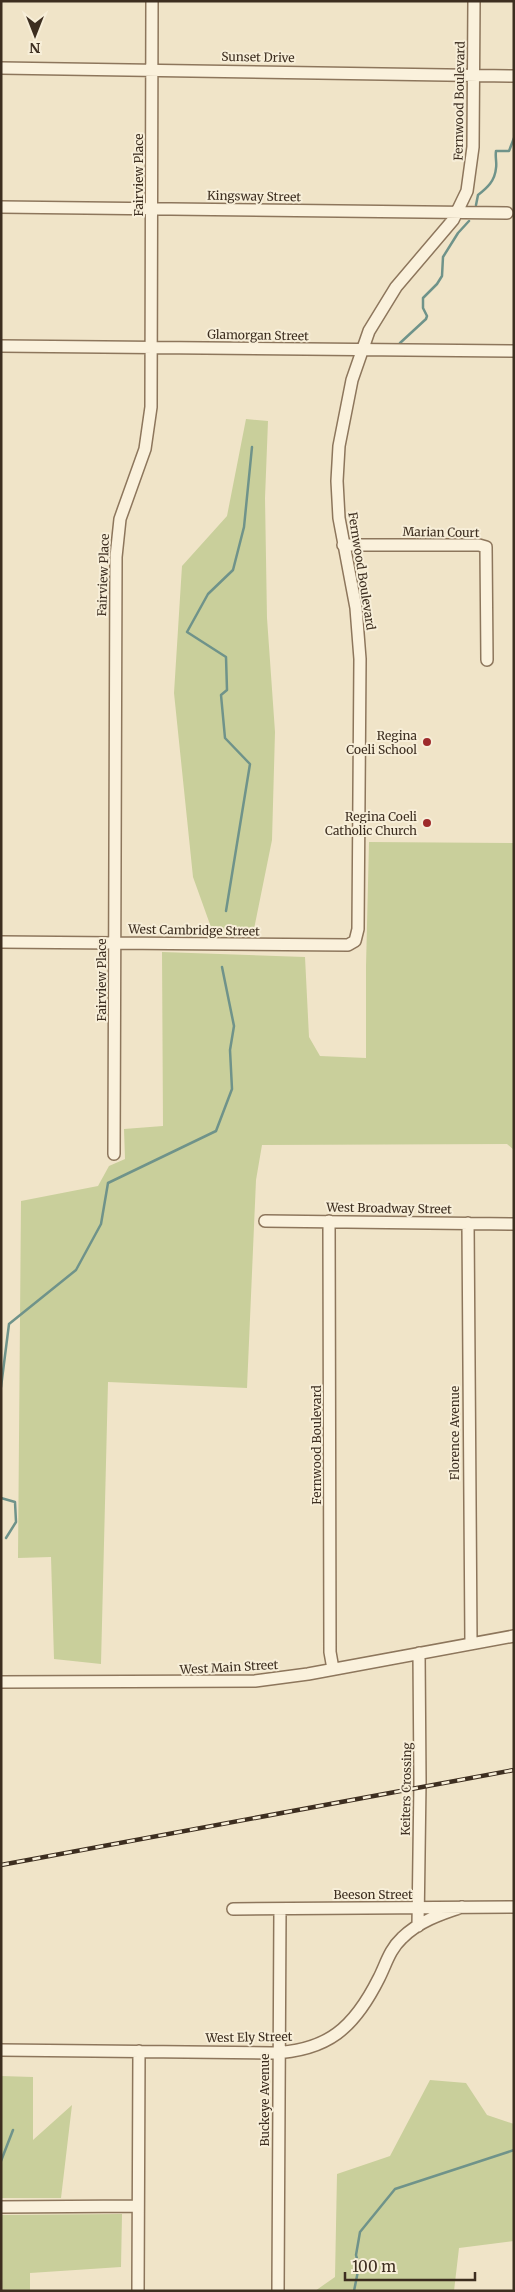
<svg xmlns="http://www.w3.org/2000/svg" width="515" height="2292" font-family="Merriweather,serif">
<rect width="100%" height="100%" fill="#f0e4c8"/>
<path fill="#c9cf9b" d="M246 419 268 421 265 498 267 618 275 732 272 840 254 929 212 930 193 877 174 693 182 566 227 516Z
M369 842 514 843V1150L507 1144 262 1145 256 1180 247 1388 108 1382 101 1664 54 1659 51 1557 18 1558 21 1201 98 1186 109 1166 125 1159 124 1129 163 1126 162 952 305 957 309 1037 320 1056 366 1058V966Z
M1 2076 33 2077V2140L72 2105 61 2198H1Z
M430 2080 466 2083 487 2115 514 2124V2241L459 2248 454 2291H315L335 2277 337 2174 390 2156Z
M122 2214 121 2267 30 2273V2291H1V2215Z"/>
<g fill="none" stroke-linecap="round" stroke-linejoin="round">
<path stroke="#6f938a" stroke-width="2.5" d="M476 205 478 195C487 188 495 181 496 168 497 163 495 157 496 151H509L514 138
M400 343 426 319 427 316 423 308V298L437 284 442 276 443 257 458 233 469 221
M226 911 250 764 225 738 221 695 227 690 226 657 187 632 208 594 233 570 244 527 252 447
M1 1387 9 1324 76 1270 101 1224 108 1183 216 1131 232 1089 230 1050 234 1026 222 967
M1 1498 15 1502 16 1522 6 1538
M1 2161 13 2130
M354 2291 359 2266 356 2255 360 2232 395 2189 514 2150"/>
<defs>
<path id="minor" d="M1 68 514 76
M1 207 507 213
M1 346 514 351
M343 545H479L486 547 487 660
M1 942 348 945 355 941 358 929 360 659 356 608 339 518 337 481 339 446 352 380 369 331 396 287 453 220 467 191 473 147 474 1
M114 1154 116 557 120 519 145 449 151 407 152 1
M265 1221 514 1224
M329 1221 330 1652 333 1669
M468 1223 471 1643
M1 1682 255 1681 308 1674 514 1636
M233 1909 514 1907
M418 1926 420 1782 419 1653
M1 2050 271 2053C328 2051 354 2028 379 1978 386 1964 390 1949 402 1938 418 1922 440 1914 462 1907
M1 2207 138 2206
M138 2291 139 2051
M278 2291 280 1909"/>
</defs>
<use href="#minor" stroke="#8d765c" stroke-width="14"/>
<use href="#minor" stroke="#faf1dc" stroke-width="11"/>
<defs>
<path id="rail" d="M1 1865 514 1770"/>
</defs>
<use href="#rail" stroke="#3d2e20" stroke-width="4.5"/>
<use href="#rail" stroke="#f7eed8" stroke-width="2.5" stroke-dasharray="8" stroke-linecap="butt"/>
</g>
<g fill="#9e2a2b" stroke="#f7eed8" stroke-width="2">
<circle cx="427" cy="742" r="5"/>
<circle cx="427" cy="823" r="5"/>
</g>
<g text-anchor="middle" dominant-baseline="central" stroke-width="4" stroke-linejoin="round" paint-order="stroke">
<g font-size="12" fill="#3d2e20" stroke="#f7eed8">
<text transform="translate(258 57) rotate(1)">Sunset Drive</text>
<text transform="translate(459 101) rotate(-89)">Fernwood Boulevard</text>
<text transform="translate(138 175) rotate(-90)">Fairview Place</text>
<text transform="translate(254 196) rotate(1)">Kingsway Street</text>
<text transform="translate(258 335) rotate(1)">Glamorgan Street</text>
<text transform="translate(441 532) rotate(1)">Marian Court</text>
<text transform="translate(362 571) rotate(81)">Fernwood Boulevard</text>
<text transform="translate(103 575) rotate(-88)">Fairview Place</text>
<text transform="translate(194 930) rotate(1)">West Cambridge Street</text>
<text transform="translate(101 980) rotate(-90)">Fairview Place</text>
<text transform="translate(389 1208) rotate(1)">West Broadway Street</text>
<text transform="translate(454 1433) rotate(-90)">Florence Avenue</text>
<text transform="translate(316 1445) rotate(-90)">Fernwood Boulevard</text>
<text transform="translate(229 1667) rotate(-3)">West Main Street</text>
<text transform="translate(406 1789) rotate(-89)">Keiters Crossing</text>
<text x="373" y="1894">Beeson Street</text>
<text transform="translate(249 2037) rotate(-1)">West Ely Street</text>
<text transform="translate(264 2100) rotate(-90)">Buckeye Avenue</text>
</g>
<g font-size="12" fill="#3d2e20" stroke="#f7eed8" text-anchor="end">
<text x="417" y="735">Regina<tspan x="417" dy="14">Coeli School</tspan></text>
<text x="417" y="816">Regina Coeli<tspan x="417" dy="14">Catholic Church</tspan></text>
</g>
</g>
<rect width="515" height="2292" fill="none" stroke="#3d2e20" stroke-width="5"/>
<g transform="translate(35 35) rotate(180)" stroke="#f7eed8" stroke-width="4" paint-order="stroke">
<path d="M0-4L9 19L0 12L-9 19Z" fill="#3d2e20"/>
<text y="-8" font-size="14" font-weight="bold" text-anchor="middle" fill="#3d2e20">N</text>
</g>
<path d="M345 2272v8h130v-8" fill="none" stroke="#3d2e20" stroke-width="2.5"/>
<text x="352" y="2272" font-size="15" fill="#3d2e20" stroke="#f7eed8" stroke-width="4" paint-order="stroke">100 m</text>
</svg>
